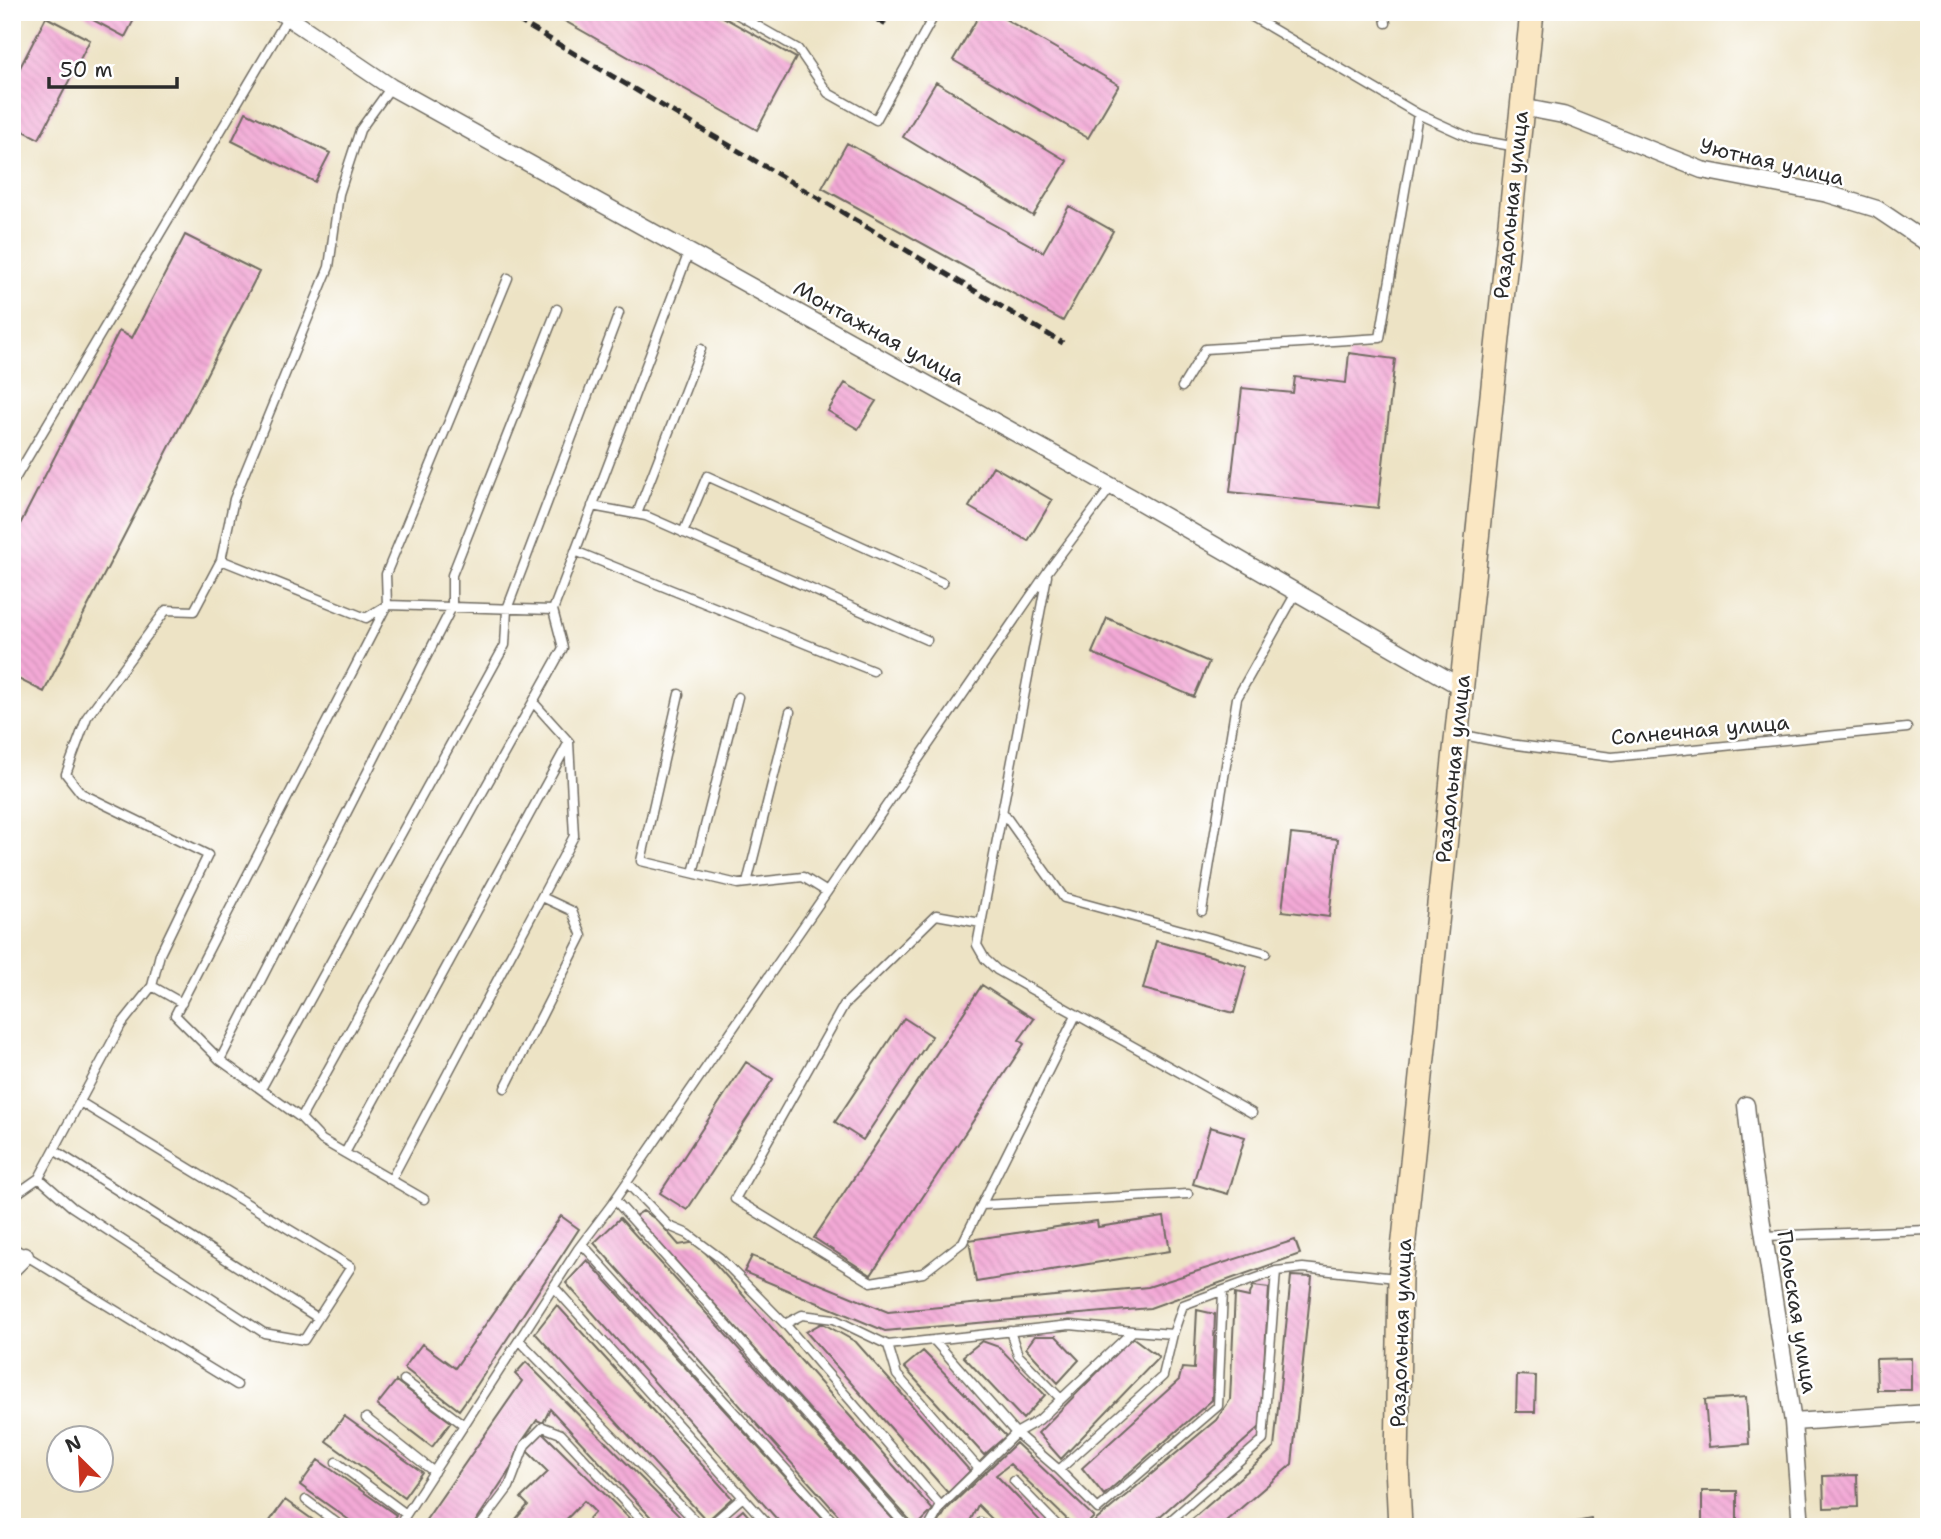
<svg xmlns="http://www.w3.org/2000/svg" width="1941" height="1539" font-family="'Shantell Sans',sans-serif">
<defs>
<pattern id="building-back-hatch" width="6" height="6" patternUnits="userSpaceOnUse" patternTransform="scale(1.75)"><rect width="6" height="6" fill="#f3a9d6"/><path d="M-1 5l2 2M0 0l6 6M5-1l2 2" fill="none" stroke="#d092b8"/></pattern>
</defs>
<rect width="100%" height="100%" fill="#fff"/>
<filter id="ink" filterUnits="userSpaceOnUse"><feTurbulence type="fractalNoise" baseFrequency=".0143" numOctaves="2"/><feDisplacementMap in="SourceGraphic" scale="14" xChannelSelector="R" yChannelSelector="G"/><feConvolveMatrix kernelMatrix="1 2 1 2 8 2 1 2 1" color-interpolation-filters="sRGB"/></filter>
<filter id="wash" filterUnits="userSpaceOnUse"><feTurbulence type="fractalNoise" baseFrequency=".00686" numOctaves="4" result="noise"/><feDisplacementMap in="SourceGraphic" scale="28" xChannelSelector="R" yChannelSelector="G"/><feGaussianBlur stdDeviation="1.57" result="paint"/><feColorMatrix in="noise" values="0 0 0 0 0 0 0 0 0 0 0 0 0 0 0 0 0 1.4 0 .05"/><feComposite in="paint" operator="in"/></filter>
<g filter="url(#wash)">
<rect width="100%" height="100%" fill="#ede3c5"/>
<g id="blocks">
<path fill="url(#building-back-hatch)" d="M78 12H138L125 37Z
M549 12H714L796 58 757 130Z
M981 12H993L1119 85 1088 138 953 60Z
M46 17 90 40 39 139 12 125V83Z
M936 82 1067 161 1033 216 903 137Z
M246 112 330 153 315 182 232 141Z
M847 143 1043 252 1069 206 1113 231 1063 321 822 188Z
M185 235 259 272 44 692 12 676V540L119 331 132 338Z
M1349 353 1395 359 1378 508 1230 492 1242 388 1293 393 1295 377 1346 383Z
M845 383 876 401 858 429 828 411Z
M993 466 1052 500 1028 541 969 507Z
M1107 618 1209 662 1194 697 1092 653Z
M1291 834 1338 839 1329 917 1282 911Z
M1156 941 1247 966 1234 1013 1143 989Z
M982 985 1034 1019 1019 1040 1024 1044 871 1275 814 1238Z
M904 1018 932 1036 863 1140 835 1122Z
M746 1062 773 1079 687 1210 660 1193Z
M1210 1127 1245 1137 1228 1194 1193 1184Z
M643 1211 657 1220 679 1245 696 1242 933 1510 916 1527 635 1216Z
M561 1216 579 1229 477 1385 459 1410 404 1368 422 1344 455 1368Z
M1164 1217 1170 1251 976 1282 969 1240 1097 1221 1098 1227Z
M620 1218 900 1527H849L594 1243Z
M1295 1240 1300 1254 1150 1308 885 1331 744 1272 752 1256 888 1312 1148 1287Z
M587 1260 831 1527H784L566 1283Z
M1291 1276 1312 1277 1292 1464 1219 1527H1183L1274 1448Z
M1253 1286 1269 1288 1260 1427 1148 1527H1088L1216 1420 1230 1400 1235 1294 1249 1297Z
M557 1305 732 1498 707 1521 535 1333Z
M1197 1310 1215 1314 1212 1400 1104 1495 1082 1468 1179 1380 1182 1368 1194 1369Z
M822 1323 856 1342 970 1471 948 1493 806 1332Z
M1035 1336H1056L1079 1360 1058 1383 1026 1348Z
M1132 1337 1159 1357 1061 1459 1038 1433Z
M982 1341 999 1347 1045 1395 1023 1419 963 1356Z
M923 1351 1006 1436 984 1455 904 1367Z
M1911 1358V1390H1877L1876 1359Z
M526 1362 690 1527H660L550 1409 543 1423 537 1420 521 1443 511 1468 472 1527H421L522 1381 515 1374Z
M1517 1375 1536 1376 1535 1412H1516Z
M396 1381 451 1422 432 1447 377 1405Z
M1746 1397 1749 1444 1709 1447 1705 1400Z
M344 1416 422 1472 404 1497 326 1441Z
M543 1433 634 1523 630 1527H581L595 1512 584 1501 559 1527H509L528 1505 521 1498 548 1472 526 1450Z
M1016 1443 1094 1517 1084 1527H1075L1010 1464 996 1475 1046 1527H1000L978 1505 968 1525 970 1527H936L947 1509Z
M318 1460 396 1515 387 1527H359L300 1485Z
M1857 1475 1858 1507 1824 1508 1823 1476Z
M1702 1491H1737V1527H1702Z
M285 1500 323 1527H270L267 1525Z
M743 1510 758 1527H723Z
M1591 1519 1592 1527H1566V1524Z"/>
</g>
</g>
<g filter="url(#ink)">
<use href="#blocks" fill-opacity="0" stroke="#6f6b61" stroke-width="2"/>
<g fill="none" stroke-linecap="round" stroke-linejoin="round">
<defs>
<path id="service" d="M733 12 798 49 828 93 876 120 936 12
M1244 12 1418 114 1473 139 1517 147
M1384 12 1386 23
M1182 387 1205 349 1380 338 1418 114
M12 484 288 17
M592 506 646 516 927 640
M637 514 701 349
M683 533 707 476 943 583
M575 551 873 671
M221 560 366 618 387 605 553 610 689 252
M1047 576 977 945 985 959 997 970 1252 1113
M679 694 641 861 738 884 803 877 827 892
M1459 734 1509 744 1612 757 1907 728
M1002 811 1064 898 1266 953
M693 873 738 697
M747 883 790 712
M1202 911 1237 698 1296 593
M981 923 936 915 844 1005 735 1199 871 1282 923 1273 963 1242 1076 1015
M182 1003 152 986 160 954 208 855 81 793 66 774 87 717 166 610 194 611 221 560 234 499 329 267 339 194 360 130 391 87
M220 1060 452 607V575L557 309
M505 1088 582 936 572 911 542 897
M261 1089 505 645 507 609 619 313
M80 1102 351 1267 304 1340 264 1333 72 1207 39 1178 121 1025 152 986
M301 1118 220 1060 175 1015 387 605 386 574 508 278
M54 1150 318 1318
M345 1153 569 742 533 702
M391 1180 574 836 569 742
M627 1183 669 1226 688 1234 720 1258 785 1324
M12 1197 39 1178
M424 1199 322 1140 301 1118 563 648 553 610
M615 1200 907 1527
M982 1205 1188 1194
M1764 1236 1929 1230
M582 1244 838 1527
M12 1247 237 1385
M554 1287 770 1527
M1010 1331 1018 1355 1061 1399
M519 1340 701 1527
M934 1340 1016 1433 1059 1470 1163 1376 1173 1334
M888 1345 897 1375 979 1469
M404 1380 464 1425
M366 1418 434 1472
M336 1462 406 1514
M1059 1470 1098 1509 1218 1406 1223 1291
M1014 1481 1059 1527
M306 1500 342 1527
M941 1506 785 1324 802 1315 834 1319 888 1345 1070 1325 1133 1331
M981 1522 985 1527
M398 1527 578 1249 612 1204 1048 571 1111 487
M479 1527 509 1487 525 1445 543 1427 561 1434 648 1527
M569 1527 572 1524
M708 1527 743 1497
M929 1527 941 1506 1016 1433 1039 1420 1133 1331 1173 1334 1183 1305 1276 1271 1303 1268 1396 1278
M1163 1527 1263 1440 1276 1271"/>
<path id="minor" d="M280 12 391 87 1131 497 1461 687
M1521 107 1563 115 1702 170 1828 194 1877 209 1929 244
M1746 1105 1751 1153 1793 1422 1801 1527
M12 1269 25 1256
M1793 1422 1929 1413"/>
<path id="secondary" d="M1400 1527 1397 1465 1400 1278 1532 12"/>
</defs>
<use href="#service" stroke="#6f6b61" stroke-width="11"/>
<use href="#minor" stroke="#6f6b61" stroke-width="19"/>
<use href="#secondary" stroke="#6f6b61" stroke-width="26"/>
<use href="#service" stroke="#fff" stroke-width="8"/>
<use href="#minor" stroke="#fff" stroke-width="16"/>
<use href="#secondary" stroke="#fae7c3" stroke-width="23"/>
<path stroke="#2b2b2b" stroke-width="5" stroke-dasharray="10 5" stroke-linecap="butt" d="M504 12 1063 343
M864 12 886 25"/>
</g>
</g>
<g text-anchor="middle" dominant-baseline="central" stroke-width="5" stroke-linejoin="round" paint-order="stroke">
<g font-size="21" fill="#2b2b2b" stroke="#fff">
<text transform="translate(1772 162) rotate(13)">Уютная улица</text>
<text transform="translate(1511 205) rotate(-84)">Раздольная улица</text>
<text transform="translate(879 333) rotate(29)">Монтажная улица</text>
<text transform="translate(1700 730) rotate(-5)">Солнечная улица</text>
<text transform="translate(1453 769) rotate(-84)">Раздольная улица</text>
<text transform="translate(1797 1312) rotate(81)">Польская улица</text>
<text transform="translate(1401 1333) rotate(-88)">Раздольная улица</text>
</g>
</g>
<rect width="1941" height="1539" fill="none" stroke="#fff" stroke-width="42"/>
<g transform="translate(80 1459) rotate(336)"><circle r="33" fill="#ffffff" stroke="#aaaaaa" stroke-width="2"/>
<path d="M0-5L12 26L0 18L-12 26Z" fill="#c8321e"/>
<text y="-10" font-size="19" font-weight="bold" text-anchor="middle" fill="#2b2b2b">N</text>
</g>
<path d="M49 77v10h128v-10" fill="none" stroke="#2b2b2b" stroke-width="3.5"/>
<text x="60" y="77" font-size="21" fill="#2b2b2b" stroke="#ffffff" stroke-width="5" paint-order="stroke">50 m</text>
</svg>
